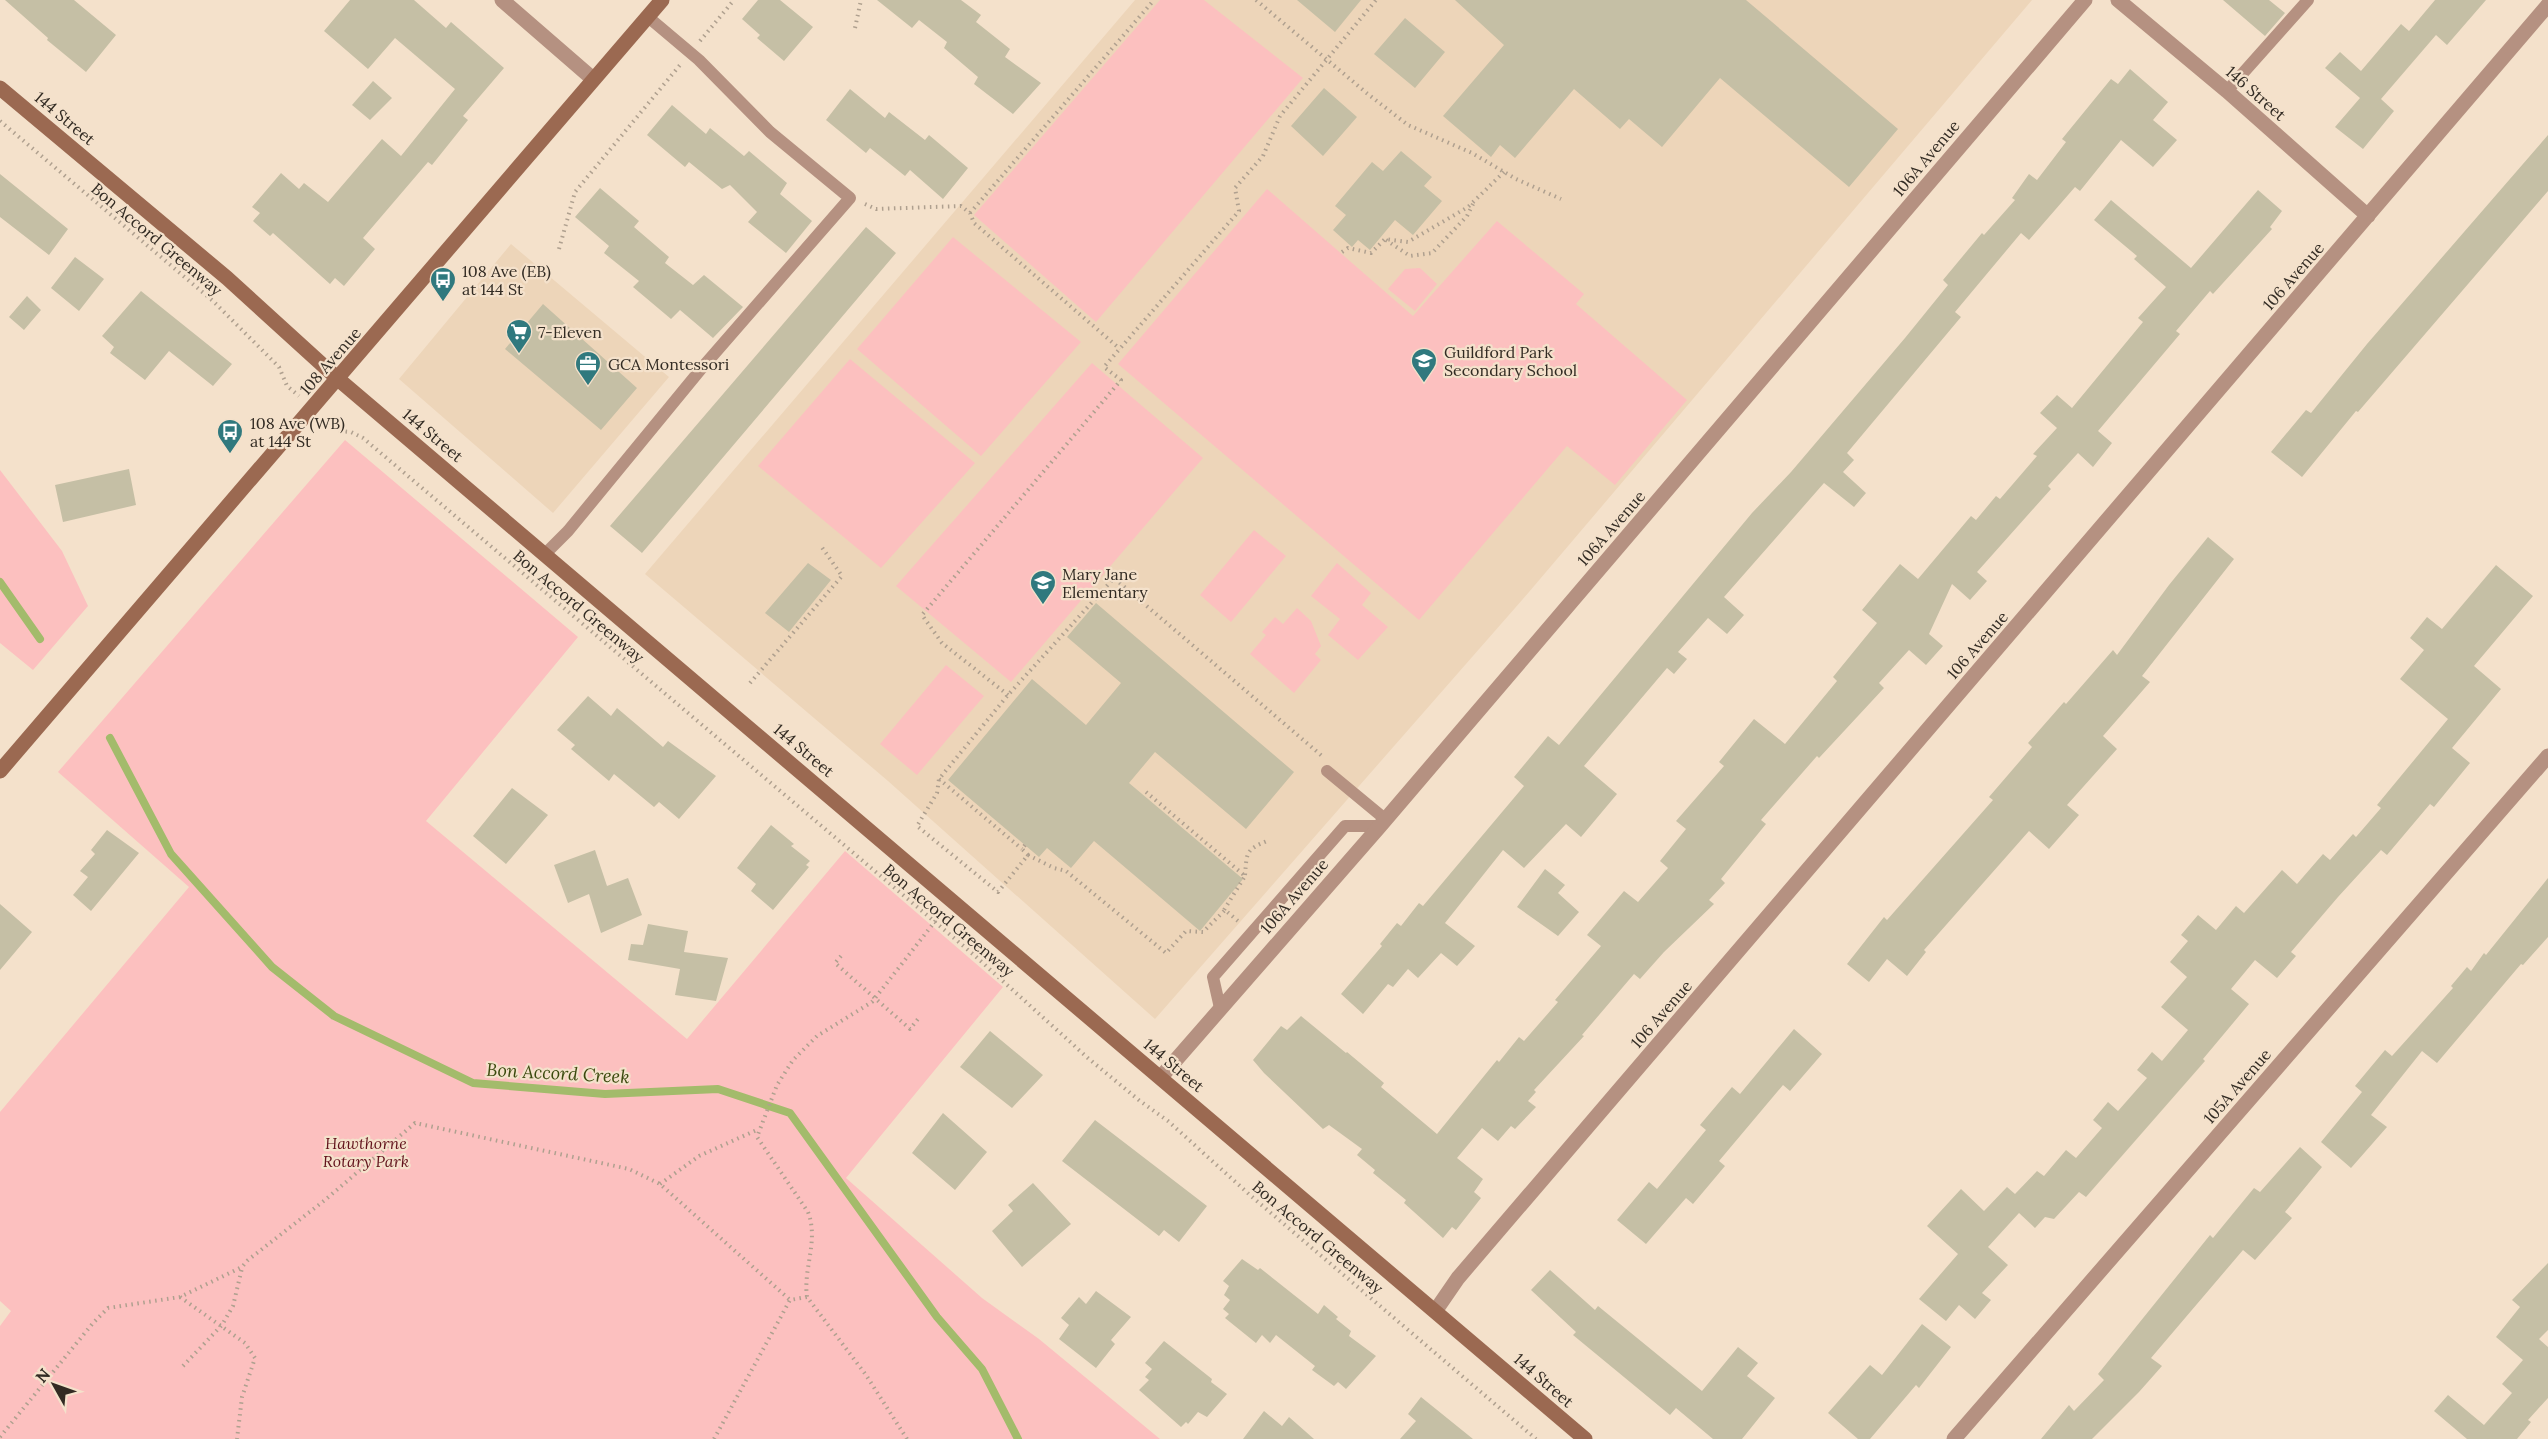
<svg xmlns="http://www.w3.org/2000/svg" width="2548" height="1439" font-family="Lora,serif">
<rect width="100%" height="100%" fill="#f4e1cb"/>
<path fill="#edd5b9" d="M1135 0H2032L1529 592 1155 1019 888 781 645 574Z
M511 244 669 377 553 513 399 379Z"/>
<path fill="#fcc0bf" d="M1160 0H1204L1303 78 1096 322 974 215Z
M1267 189 1413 316 1497 221 1584 294 1576 304 1687 400 1615 485 1567 446 1419 620 1118 364Z
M953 237 1081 342 981 456 857 349Z
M1420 268 1437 284 1415 311 1388 289 1405 269Z
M850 359 975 463 881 568 758 466Z
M1092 363 1203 458 1011 682 896 586Z
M345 440 578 637 426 821 687 1039 845 851 1003 987 846 1178 982 1298 1039 1339 1160 1439H0V1326L11 1311 0 1301V1112L189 887 58 772Z
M0 470 62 551 88 606 33 670 0 643Z
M1254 530 1286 556 1231 622 1200 595Z
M1337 563 1371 593 1362 605 1388 627 1358 660 1328 635 1340 619 1311 596Z
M1297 608 1311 621 1321 646 1315 654 1321 660 1294 693 1250 654 1266 635 1262 632 1275 617 1283 624Z
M946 665 984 696 917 775 880 744Z"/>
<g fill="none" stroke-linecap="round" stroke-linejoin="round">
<path stroke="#a3bb6b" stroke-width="8" d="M0 582 40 639
M110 738 171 854 272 967 334 1016 473 1083 605 1094 718 1089 790 1113 937 1317 982 1369 1018 1439"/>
</g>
<path fill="#c5bfa5" d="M5 0H74L116 35 86 72 47 40 48 38Z
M350 0H414L446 28 451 22 504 68 463 116 468 120 432 165 428 162 363 238 375 249 344 286 335 278 330 284 273 233 270 236 253 221 260 213 252 207 281 173 299 189 304 183 328 202 382 139 401 156 455 89 395 38 368 69 324 31Z
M758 0H780L813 27 784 61 757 38 760 35 742 19Z
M877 0H961L981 15 976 22 1010 49 1005 57 1041 83 1013 114 974 84 978 77 944 48 947 42 919 20 912 28Z
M1297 0H1361L1335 32Z
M1455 0H1746L1898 129 1849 187 1720 78 1662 147 1629 119 1620 129 1574 89 1515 158 1500 145 1491 157 1443 116 1504 45Z
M2223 0H2269L2285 13 2265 36Z
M2435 0H2486L2447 45 2436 35 2381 99 2394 111 2363 149 2335 127 2360 98 2325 68 2340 52 2361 71 2401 24 2409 31Z
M1405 18 1445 52 1415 88 1374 54Z
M2130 69 2168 102 2153 120 2177 140 2153 167 2121 140 2080 191 2075 187 2029 240 2021 233 1955 312 1961 317 1847 453 1854 460 1843 472 1866 493 1854 507 1824 483 1724 597 1744 615 1727 634 1708 618 1678 652 1687 659 1674 674 1667 668 1584 766 1617 794 1581 837 1566 824 1524 868 1503 850 1445 923 1475 946 1457 966 1441 953 1418 978 1408 969 1393 987 1388 984 1363 1014 1341 994 1382 946 1380 944 1397 923 1401 926 1419 903 1423 906 1524 786 1514 777 1548 736 1559 745 1752 513 1791 472 1905 338 1948 285 1943 280 1982 233 1984 235 2015 200 2012 198 2029 174 2037 180 2066 142 2062 139 2111 79 2118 84Z
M373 81 392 98 370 120 352 105Z
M1324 88 1357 117 1323 156 1291 126Z
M850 89 885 118 889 112 925 140 929 135 968 168 943 199 910 170 905 176 870 148 866 153 826 120Z
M672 105 706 134 710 128 744 156 749 151 787 183 780 194 812 221 786 253 748 222 757 212 730 185 722 189 689 162 685 167 647 135Z
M2548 135V191L2358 412 2356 411 2302 477 2271 452 2306 410 2311 413 2367 344Z
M1401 151 1432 177 1424 186 1442 201 1413 235 1395 220 1370 250 1358 240 1352 247 1333 230 1346 215 1335 206 1372 162 1383 171Z
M0 174 68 229 49 255 0 217Z
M600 188 639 221 634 227 669 257 665 263 693 285 704 275 743 307 713 338 680 310 671 319 633 287 639 281 604 253 609 246 575 217Z
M2258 190 2282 211 2270 227 2272 229 2213 294 2210 291 2176 331 2180 334 2098 431 2112 443 2093 467 2078 453 2048 486 2051 489 1977 572 1987 581 1970 600 1952 584 1929 634 1943 646 1926 665 1909 650 1879 683 1884 688 1819 758 1817 756 1761 820 1766 824 1721 879 1725 883 1709 900 1714 904 1664 952 1640 979 1634 974 1582 1035 1584 1036 1534 1090 1536 1092 1528 1101 1536 1107 1515 1129 1511 1126 1498 1141 1482 1128 1457 1158 1483 1179 1474 1192 1481 1198 1456 1230 1452 1227 1443 1238 1404 1203 1406 1200 1373 1173 1375 1170 1357 1155 1362 1149 1329 1125 1323 1129 1264 1073 1253 1060 1281 1026 1287 1030 1301 1016 1346 1053 1347 1052 1384 1083 1381 1087 1437 1134 1497 1060 1499 1062 1519 1037 1524 1041 1558 1002 1555 1000 1601 946 1587 935 1624 891 1638 902 1668 868 1660 861 1686 829 1676 821 1724 766 1719 762 1754 719 1785 744 1837 681 1833 677 1877 623 1862 610 1900 564 1918 579 1971 516 1976 520 1996 496 2000 499 2037 456 2033 454 2057 428 2040 413 2057 395 2072 408 2143 322 2138 318 2166 287 2134 259 2137 256 2094 220 2111 200 2191 268Z
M866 227 896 253 642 553 610 526Z
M75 257 104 279 79 311 51 288Z
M141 291 232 364 213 386 169 351 145 380 110 353 114 347 102 336Z
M27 296 41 310 24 330 9 317Z
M543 304 637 388 601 430 505 349Z
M129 469 136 505 63 522 55 485Z
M2208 537 2234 559 2142 676 2150 682 2103 736 2117 749 2067 805 2079 815 2049 849 2029 831 1924 950 1926 952 1907 976 1887 959 1869 982 1847 964 1884 917 1887 920 1993 800 1989 797 2032 747 2028 743 2064 702 2066 704 2113 650 2117 655 2169 585Z
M808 563 831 580 789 632 765 613Z
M2496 565 2533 596 2474 666 2501 689 2452 748 2470 763 2434 807 2430 804 2387 855 2381 850 2338 897 2291 952 2296 956 2277 978 2255 960 2231 989 2249 1004 2203 1059 2205 1061 2086 1197 2079 1192 2054 1219 2045 1217 2035 1228 2019 1213 1988 1247 2008 1265 1982 1293 1991 1300 1975 1319 1959 1305 1946 1321 1919 1299 1958 1254 1927 1226 1961 1189 1984 1211 2007 1187 2015 1194 2037 1171 2044 1176 2066 1150 2076 1158 2102 1128 2093 1120 2108 1102 2118 1111 2147 1078 2137 1070 2152 1052 2162 1061 2188 1030 2161 1007 2187 977 2170 962 2188 941 2181 935 2198 915 2216 930 2236 906 2244 913 2282 870 2297 884 2323 854 2330 860 2353 834 2356 837 2381 808 2377 805 2448 719 2400 679 2424 650 2410 638 2427 617 2442 629Z
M1096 603 1294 772 1246 829 1155 752 1129 783 1243 879 1200 931 1094 841 1071 868 1047 848 1039 857 948 780 1032 679 1086 725 1121 683 1067 637Z
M588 696 611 716 617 708 663 747 668 741 716 776 679 819 659 802 654 807 614 774 609 781 571 749 575 745 557 730Z
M512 788 548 815 506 864 473 836Z
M771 825 794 844 791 846 810 861 806 865 809 867 773 910 751 891 756 884 737 868Z
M107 830 139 853 91 911 73 895 88 877 80 871 95 854 91 850Z
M595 850 607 886 628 878 642 915 601 933 589 894 568 903 554 865Z
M1545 869 1565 885 1558 893 1579 912 1558 936 1517 907Z
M2548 878V937L2523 965 2521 964 2437 1063 2422 1051 2371 1115 2387 1127 2351 1168 2321 1142 2362 1092 2355 1086 2385 1050 2392 1056 2453 988 2451 986 2467 967 2471 971 2484 953 2486 955Z
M0 904 32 932 0 970Z
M648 924 688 931 684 952 728 958 716 1001 675 995 680 969 628 960 631 944 643 945Z
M1794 1029 1822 1054 1790 1091 1783 1085 1719 1161 1725 1166 1693 1204 1686 1198 1646 1244 1617 1220 1649 1182 1657 1189 1706 1130 1700 1125 1732 1087 1740 1094Z
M990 1031 1043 1075 1012 1108 960 1067Z
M943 1113 987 1152 955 1190 912 1153Z
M1095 1120 1207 1206 1179 1242 1164 1230 1159 1236 1062 1161Z
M2300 1147 2322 1167 2285 1212 2292 1218 2255 1260 2243 1250 2151 1358 2162 1366 2139 1392 2092 1439H2041L2069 1405 2074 1411 2104 1380 2098 1374 2210 1235 2213 1238 2254 1188 2260 1192Z
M1033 1183 1071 1224 1022 1267 992 1231 1013 1211 1008 1205Z
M1242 1259 1258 1270 1260 1268 1318 1314 1324 1305 1338 1317 1336 1319 1351 1331 1349 1336 1376 1356 1346 1389 1338 1382 1334 1386 1312 1370 1315 1366 1276 1335 1270 1343 1262 1335 1256 1343 1225 1318 1229 1314 1223 1309 1230 1300 1224 1295 1229 1286 1223 1281Z
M2548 1263V1330L2539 1339 2548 1347V1398L2528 1420 2531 1422 2517 1439H2467L2434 1411 2448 1395 2484 1425 2512 1393 2502 1384 2523 1360 2496 1337 2520 1307 2512 1300Z
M1550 1270 1595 1310 1598 1306 1702 1391 1738 1347 1758 1363 1747 1376 1775 1398 1742 1439H1713L1676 1408 1670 1415 1573 1335 1576 1332 1531 1290Z
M1096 1291 1131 1317 1111 1340 1115 1344 1096 1368 1059 1339 1069 1325 1061 1318 1079 1297 1086 1304Z
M1922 1324 1951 1347 1919 1388 1916 1385 1870 1439H1858L1828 1413 1870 1365 1882 1375Z
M1164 1341 1212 1379 1211 1382 1227 1394 1207 1417 1198 1412 1188 1424 1186 1422 1181 1427 1139 1390 1149 1380 1145 1377 1152 1369 1145 1363Z
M1421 1397 1473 1439H1400L1416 1421 1408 1414Z
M1264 1411 1282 1426 1289 1417 1314 1439H1243Z"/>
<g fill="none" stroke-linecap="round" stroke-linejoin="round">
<path stroke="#afa08f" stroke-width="4" stroke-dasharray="1.5 4.5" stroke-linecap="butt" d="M1256 0 1369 95 1408 125 1472 153 1516 179 1561 199
M855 28 861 0
M700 41 734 0
M0 121 213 301 279 367 287 386 299 396
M865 204 876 209 961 206 970 213 974 223 1120 349
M970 213 1154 0
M1386 240 1410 256 1432 253 1467 216 1473 204
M559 249 575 192 680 65
M1342 252 1348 248 1371 253 1385 239 1408 242 1468 207 1504 172
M326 419 340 431 351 432 363 438 974 955 1089 1059 1140 1101 1168 1121 1251 1196 1536 1439
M750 683 842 576 821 546
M1008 695 942 643 922 615 1121 380 1104 367 1239 211 1235 188 1263 156 1280 116 1376 0
M939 779 1022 849
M1146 792 1245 876 1224 910
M1025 845 1022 849 1028 855 998 892 917 826 937 793 939 779 1008 695 1114 578 1322 756
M1028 855 1054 868 1066 871 1166 953 1186 931 1203 932 1225 910 1238 921
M1245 875C1247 853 1245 850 1267 841
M841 956 835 963 910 1029 918 1019
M660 1184 699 1156 759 1129
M180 1297 245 1343 255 1358 242 1397 237 1439
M183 1366 222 1325 233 1306 242 1268
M0 1437 93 1323 108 1308 180 1297 242 1267 248 1260 325 1200 415 1123 629 1169 660 1184 790 1300
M714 1439 790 1300 807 1297
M907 1439 866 1375 807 1297C803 1268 819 1241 808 1212L757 1137 777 1085 793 1060 817 1036 872 1002 940 915"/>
<path stroke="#b59181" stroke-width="12" d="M2227 91 2308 0
M545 554 568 531 701 369 850 198 770 132 699 60 648 17
M1327 771 1385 819
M1220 1008 1213 977 1345 826H1380"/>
<path stroke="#b59181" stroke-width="15" d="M502 0 593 79
M2118 0 2227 91 2368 216
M1161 1077 1380 826 2085 0
M1436 1310 1458 1278 2548 5
M1954 1439 2548 756"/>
<path stroke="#9b6951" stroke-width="15" d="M0 88 227 278 338 379 1585 1439
M0 771 662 0"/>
</g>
<defs>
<symbol id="bus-pin" viewBox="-11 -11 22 30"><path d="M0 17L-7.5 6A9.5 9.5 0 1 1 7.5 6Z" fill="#30797e" stroke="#f4e1cb"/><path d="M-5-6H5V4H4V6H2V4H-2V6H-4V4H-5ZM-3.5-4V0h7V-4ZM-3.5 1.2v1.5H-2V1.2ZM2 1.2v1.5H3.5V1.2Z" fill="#fff"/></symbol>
<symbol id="supermarket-pin" viewBox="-11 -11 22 30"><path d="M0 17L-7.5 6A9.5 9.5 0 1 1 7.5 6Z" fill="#30797e" stroke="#f4e1cb"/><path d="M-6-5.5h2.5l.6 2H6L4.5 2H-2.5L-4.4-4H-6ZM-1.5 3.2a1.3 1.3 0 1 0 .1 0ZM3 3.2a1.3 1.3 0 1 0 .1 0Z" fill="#fff"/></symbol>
<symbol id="school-pin" viewBox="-11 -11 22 30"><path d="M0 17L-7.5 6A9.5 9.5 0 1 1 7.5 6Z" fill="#30797e" stroke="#f4e1cb"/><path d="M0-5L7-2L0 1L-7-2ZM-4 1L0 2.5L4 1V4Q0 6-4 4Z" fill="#fff"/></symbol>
<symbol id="office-pin" viewBox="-11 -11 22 30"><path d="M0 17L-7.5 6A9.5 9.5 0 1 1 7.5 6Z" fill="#30797e" stroke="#f4e1cb"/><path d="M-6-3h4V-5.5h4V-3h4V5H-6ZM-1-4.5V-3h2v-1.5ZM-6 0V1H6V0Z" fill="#fff"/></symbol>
</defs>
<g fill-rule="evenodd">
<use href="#bus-pin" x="428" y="265" width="30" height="40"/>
<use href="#supermarket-pin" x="504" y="317" width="30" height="40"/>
<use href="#school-pin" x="1409" y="346" width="30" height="40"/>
<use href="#office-pin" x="573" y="349" width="30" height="40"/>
<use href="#bus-pin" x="215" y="417" width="30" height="40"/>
<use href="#school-pin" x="1028" y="568" width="30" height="40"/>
</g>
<g text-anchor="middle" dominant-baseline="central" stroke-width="4.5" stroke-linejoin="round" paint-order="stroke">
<g font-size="16" fill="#322b23" stroke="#f4e1cb">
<text transform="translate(2256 93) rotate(41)">146 Street</text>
<text transform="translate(65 118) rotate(40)">144 Street</text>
<text transform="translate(1926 158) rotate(-50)">106A Avenue</text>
<text transform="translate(157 239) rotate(40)">Bon Accord Greenway</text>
<text transform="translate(2293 276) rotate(-49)">106 Avenue</text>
<text transform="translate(330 361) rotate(-49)">108 Avenue</text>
<text transform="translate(433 435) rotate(40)">144 Street</text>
<text transform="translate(1611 528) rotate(-49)">106A Avenue</text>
<text transform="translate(579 606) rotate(40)">Bon Accord Greenway</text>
<text transform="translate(1977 645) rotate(-49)">106 Avenue</text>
<text transform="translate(804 750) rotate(40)">144 Street</text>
<text transform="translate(1294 896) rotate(-49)">106A Avenue</text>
<text transform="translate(949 920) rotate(40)">Bon Accord Greenway</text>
<text transform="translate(1661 1014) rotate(-49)">106 Avenue</text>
<text transform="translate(1174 1065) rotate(40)">144 Street</text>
<text transform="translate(2237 1086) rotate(-49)">105A Avenue</text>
<text transform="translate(1318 1237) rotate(40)">Bon Accord Greenway</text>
<text transform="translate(1544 1380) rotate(41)">144 Street</text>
</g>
<g font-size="16" fill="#322b23" stroke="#f4e1cb" text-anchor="start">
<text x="462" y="271">108 Ave (EB)<tspan x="462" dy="18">at 144 St</tspan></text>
<text x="538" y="332">7-Eleven</text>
<text x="1444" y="352">Guildford Park<tspan x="1444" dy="18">Secondary School</tspan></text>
<text x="608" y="364">GCA Montessori</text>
<text x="250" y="423">108 Ave (WB)<tspan x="250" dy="18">at 144 St</tspan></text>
<text x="1062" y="574">Mary Jane<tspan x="1062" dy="18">Elementary</tspan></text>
</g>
<g font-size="16" font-style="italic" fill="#62131c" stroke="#f4e1cb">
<text x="366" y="1143">Hawthorne<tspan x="366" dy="18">Rotary Park</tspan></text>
</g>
<g font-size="18" font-style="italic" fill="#3a490d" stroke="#f4e1cb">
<text transform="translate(558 1073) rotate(3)">Bon Accord Creek</text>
</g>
</g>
<g transform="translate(54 1385) rotate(310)" stroke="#f4e1cb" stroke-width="4.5" paint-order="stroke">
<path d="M0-4.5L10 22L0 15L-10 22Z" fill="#322b23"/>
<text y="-9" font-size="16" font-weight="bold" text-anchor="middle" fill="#322b23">N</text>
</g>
</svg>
